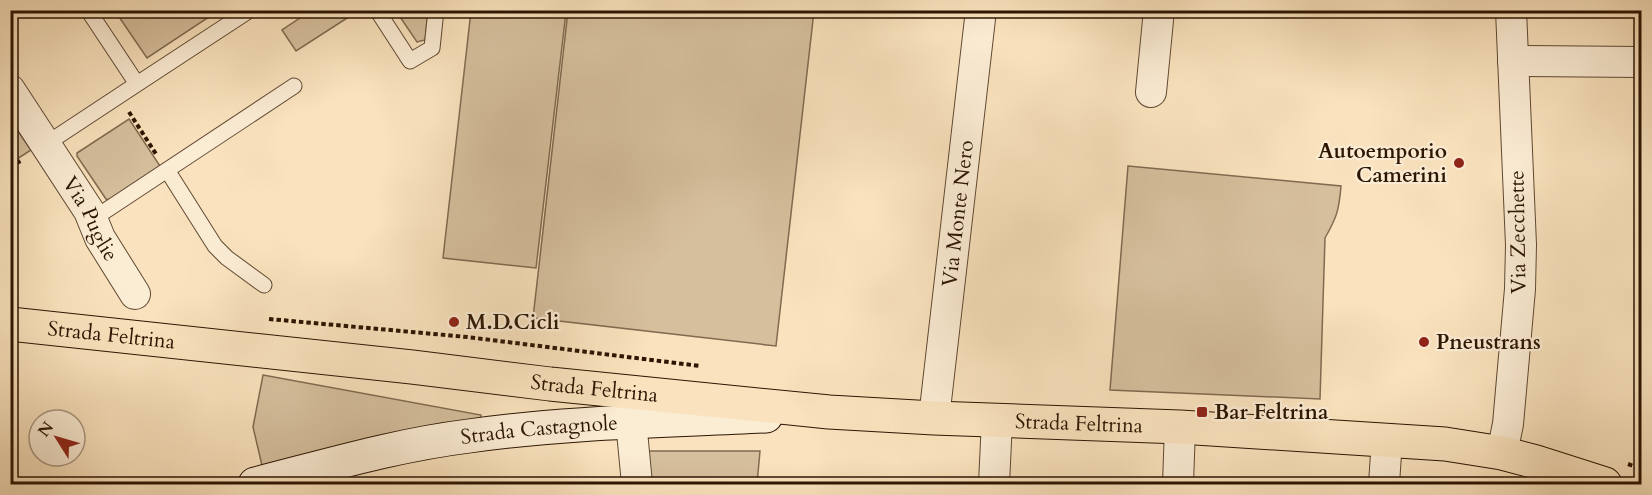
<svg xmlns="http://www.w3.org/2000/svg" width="1652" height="495" font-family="Cardo,serif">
<rect width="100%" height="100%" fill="#f9e2bd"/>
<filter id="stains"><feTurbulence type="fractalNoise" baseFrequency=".00333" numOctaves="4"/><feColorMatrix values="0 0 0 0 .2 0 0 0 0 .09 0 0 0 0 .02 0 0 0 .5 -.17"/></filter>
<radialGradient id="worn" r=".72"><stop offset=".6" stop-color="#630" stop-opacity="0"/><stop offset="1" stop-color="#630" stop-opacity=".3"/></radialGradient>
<path fill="#d6bf9d" stroke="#816a50" stroke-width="1.5" d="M312 10H358V11L296 51 282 30Z
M115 11H218L147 58Z
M396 11H428L425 40 417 42Z
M552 11 566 12 536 268 443 258 471 11Z
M568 11H814L776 346 533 318Z
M129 119 160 166 109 200 106 199 77 156V153Z
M11 121 31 150 11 163H10Z
M1128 166 1341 186C1339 210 1337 217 1325 238L1320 399 1110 390Z
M263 375 481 415 480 421 264 474 253 427Z
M647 451H760L757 484H650Z"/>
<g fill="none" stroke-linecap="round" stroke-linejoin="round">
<defs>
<path id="service" d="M88 10 137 84 250 10
M377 10 410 61 432 48 436 10
M46 144 137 84
M167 170 215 246 227 258 264 285
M93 219 294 86"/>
<g id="minor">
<path d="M1513 61 1642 62"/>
<path id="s1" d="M10 90 89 211 100 238 135 294"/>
<path d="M1151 92 1159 10"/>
<path id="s2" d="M934 418 981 10"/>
<path d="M631 421 637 484"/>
<path d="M1502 453 1508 424 1520 289 1521 245 1511 10"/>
<path d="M994 484 997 420"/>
<path d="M1178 484 1180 427"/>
<path d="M1384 484 1387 439"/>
</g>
<g id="secondary">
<path id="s3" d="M255 484C326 466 396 445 469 436 567 422 666 421 766 416"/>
</g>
<g id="primary">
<path id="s4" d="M10 324 412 367 550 384 829 412 934 418 1180 427 1445 444 1502 453 1536 462 1605 484"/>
</g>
</defs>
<use href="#service" stroke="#5f4831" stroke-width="17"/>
<use href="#minor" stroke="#5f4831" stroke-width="32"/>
<use href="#secondary" stroke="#2c1502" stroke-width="35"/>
<use href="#primary" stroke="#2c1502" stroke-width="35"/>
<path stroke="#2c1502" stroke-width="4" stroke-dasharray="4.5 3" stroke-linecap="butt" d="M129 112 156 154
M10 167 22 160
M269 319 467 337 700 366
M1628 464 1642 469"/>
<use href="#service" stroke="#fbecd4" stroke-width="15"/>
<use href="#minor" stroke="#fbecd4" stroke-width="30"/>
<use href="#secondary" stroke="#fbecd4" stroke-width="33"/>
<use href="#primary" stroke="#f9e2bd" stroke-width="33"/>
</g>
<g fill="#8f2418" stroke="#fbecd4" stroke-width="2">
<circle cx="1459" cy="163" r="6"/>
<circle cx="454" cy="322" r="6"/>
<circle cx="1424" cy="342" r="6"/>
<rect x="1196" y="406" width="12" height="12" rx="3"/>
</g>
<g text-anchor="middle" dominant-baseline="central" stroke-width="4.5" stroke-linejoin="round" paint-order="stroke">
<g font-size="21" font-weight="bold" fill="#2c1502" stroke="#fbecd4" text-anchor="start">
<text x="1447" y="151" text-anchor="end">Autoemporio<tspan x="1447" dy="24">Camerini</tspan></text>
<text x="466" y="322">M.D.Cicli</text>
<text x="1436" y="342">Pneustrans</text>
<text x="1214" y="412">Bar Feltrina</text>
</g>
<g font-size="21" fill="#2c1502" stroke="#fbecd4">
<text stroke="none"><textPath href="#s2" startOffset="206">Via Monte Nero</textPath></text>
<text stroke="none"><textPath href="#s1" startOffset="152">Via Puglie</textPath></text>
<text transform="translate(1518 232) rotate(-91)">Via Zecchette</text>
<text stroke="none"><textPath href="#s4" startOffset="102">Strada Feltrina</textPath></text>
<text stroke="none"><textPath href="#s4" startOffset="588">Strada Feltrina</textPath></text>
<text stroke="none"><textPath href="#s4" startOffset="1074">Strada Feltrina</textPath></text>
<text stroke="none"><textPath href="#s3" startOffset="290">Strada Castagnole</textPath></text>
</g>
</g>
<rect width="1652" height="495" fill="none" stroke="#f9e2bd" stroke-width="36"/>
<rect x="12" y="12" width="1628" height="471" fill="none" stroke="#2c1502" stroke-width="3"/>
<rect x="18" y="18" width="1616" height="459" fill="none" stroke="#2c1502" stroke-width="1.5"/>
<g transform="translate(57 438) rotate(307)"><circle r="28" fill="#fbecd4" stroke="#a89680" stroke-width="1.5"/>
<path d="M0-4.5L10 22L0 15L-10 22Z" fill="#8f2418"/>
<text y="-9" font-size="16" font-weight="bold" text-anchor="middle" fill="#2c1502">N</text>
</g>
<rect width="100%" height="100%" filter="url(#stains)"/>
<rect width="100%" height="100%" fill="url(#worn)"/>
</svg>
